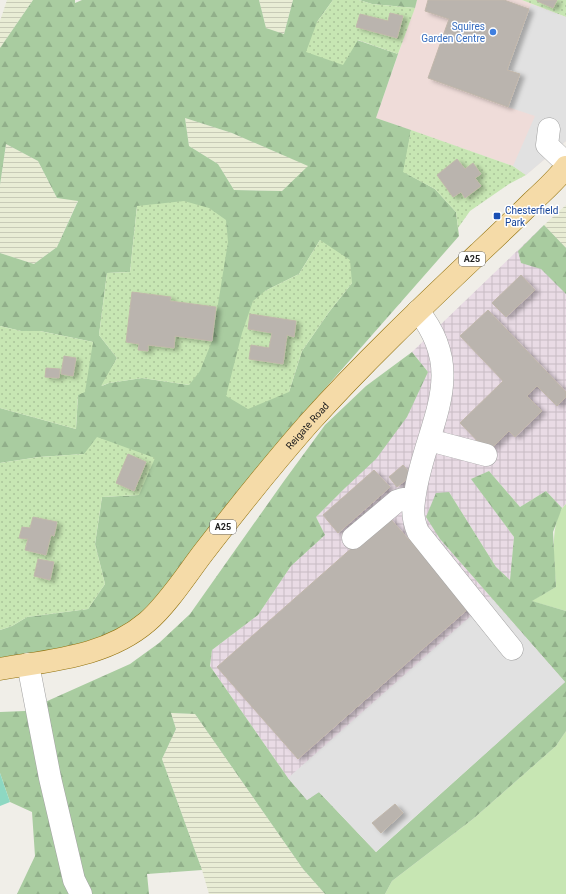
<svg xmlns="http://www.w3.org/2000/svg" width="566" height="894" font-family="Roboto,sans-serif">
<defs>
<pattern id="industrial-grid" width="8" height="8" patternUnits="userSpaceOnUse"><rect width="8" height="8" fill="#e9dbe5"/><path d="M0 4h8M4 0v8" fill="none" stroke="#c8bcc4"/></pattern>
<pattern id="farmland-rules" width="6" height="5" patternUnits="userSpaceOnUse"><rect width="6" height="5" fill="#e9edd5"/><path d="M0 2.5h6" fill="none" stroke="#c8cbb7"/></pattern>
<pattern id="forest-firs" width="22" height="20" patternUnits="userSpaceOnUse"><rect width="22" height="20" fill="#a9cca0"/><path d="M5 1l3.5 6h-7zM16 11l3.5 6h-7z" fill="#91af8a"/></pattern>
<pattern id="garden-dots" width="8" height="8" patternUnits="userSpaceOnUse"><rect width="8" height="8" fill="#c7e6b3"/><path d="M2 2h.1M6 6h.1" fill="none" stroke="#abc59a" stroke-width="1.8" stroke-linecap="round"/></pattern>
<filter id="shadow"><feDropShadow dx="4.5" dy="2.5" stdDeviation="2" flood-color="#0004"/></filter>
</defs>
<rect width="100%" height="100%" fill="#f0eee8"/>
<path fill="#efdcd9" d="M417 0H522L566 17V141L526 175 513 166 376 118Z"/>
<path fill="url(#industrial-grid)" d="M544 225 566 248V504L562 508 546 491 520 507 489 471 472 479 514 537 510 580 496 567 449 492 440 539 565 682 477 761 307 800 288 778 210 666 212 650 258 615 291 566 325 535 316 517 345 488 428 372 412 352Z"/>
<path fill="url(#farmland-rules)" d="M7 0H33L0 48V21Z
M259 0H293L284 34 266 28Z
M185 118 232 133 309 166 282 191 234 190 218 164 189 146Z
M6 144 38 161 57 198 78 200 57 247 34 264 0 253V185Z
M566 205V248L544 225Z
M171 713 195 714 303 869 325 894H209L202 870 162 759 176 729Z"/>
<path fill="#c7e6b3" d="M566 504V611L531 601 556 587C555 564 548 521 566 504Z
M566 731V894H385L392 881 473 819 556 746Z"/>
<path fill="url(#forest-firs)" fill-rule="evenodd" d="M33 0H75V3L82 0H259L266 28 284 34 293 0H333L317 22 357 40 398 54 376 118 411 130 404 172 435 189 456 212 459 236 293 425 165 587 137 617 99 643 0 658V630L12 626 27 617 88 609 105 584 95 544 102 497 139 495 84 454 39 457 0 463V408L76 429 78 395 93 342 40 331H21L0 326V253L34 264 57 247 78 201 57 198 38 161 6 144 0 185V48ZM185 118 232 133 308 166 282 191 234 190 218 164 189 146ZM137 206 220 289 216 307 189 385 142 378 109 383 102 386 117 358 99 335 107 273 130 272ZM320 240 352 283 329 312 302 351 289 392 265 291 299 274Z
M359 0H417L415 8 372 4Z
M544 225 566 248V294L541 269 521 263 518 251Z
M412 352 428 372 407 417 376 459 345 488 316 517 325 535 291 566 258 615 212 650 210 666 288 778 307 800 319 792 376 852 565 682 440 539 426 517 436 493 449 492 496 567 510 580 514 537 471 479 489 471 520 507 546 491 562 508 553 532 556 587 532 601 566 611V731L556 746 473 819 392 881 385 894H325L303 869 195 714 171 713 176 729 162 759 202 870 147 874 149 894H17L35 856 32 812 10 802 0 773V712L25 711 130 664 159 643 190 614 284 481 325 425 366 386Z"/>
<path fill="url(#garden-dots)" d="M333 0H359L372 4 415 8 398 54 358 40 343 65 306 52 317 22Z
M522 0H566V17Z
M411 130 513 166 526 175 509 184 470 211 458 228 456 212 435 189 403 172Z
M184 201 209 208 226 220 228 242 212 341 200 371 189 385 142 378 109 383 101 386 117 358 99 335 107 273 130 272 137 206Z
M320 240 350 260 352 283 329 312 302 351 289 392 248 409 226 396 242 333 253 301 265 291 299 274Z
M0 326 21 331H40L93 342 85 392 78 395 76 429 0 408Z
M97 437 155 458 139 495 102 497 95 544 105 584 88 609 27 617 12 626 0 630V463L39 457 84 454Z"/>
<path fill="#8dd8c2" d="M0 773 10 802 0 806Z"/>
<path fill="#e1e1e1" d="M531 4 566 17V141L526 175 513 166 535 116 508 107 520 74 507 70Z
M491 598 565 682 376 852 319 792 307 800 288 778Z"/>
<path fill="#bab4ae" stroke="#c1b7ab" filter="url(#shadow)" d="M428 0H504L529 9 507 70 520 74 508 107 428 78 449 19 425 11Z
M537 0H557L553 8 537 1Z
M390 13 403 16 397 38 356 27 360 14 388 21Z
M457 159 465 169 473 163 481 174 475 178 481 186 465 198 461 192 453 197 437 175Z
M521 275 535 290 506 317 492 303Z
M132 292 171 297 170 301 216 307 212 341 175 336 174 348 148 345V351L138 350 139 344 126 342Z
M488 310 566 392V397L557 406 537 386 527 396 542 411 515 437 509 431 488 452 460 423 503 381 460 336Z
M250 314 296 321 294 337 287 335 283 364 249 359 251 345 269 348 272 333 248 329Z
M64 356 76 358 73 376 61 374Z
M46 368 60 369 59 378 45 377Z
M128 454 146 462 134 491 116 483Z
M403 465 412 475 397 487 389 477Z
M374 470 390 487 338 533 323 515Z
M388 516 469 608 298 759 217 667Z
M33 517 57 522 54 536 51 535 46 555 25 550 28 539 19 538 22 527 30 528Z
M38 559 54 562 50 580 34 576Z
M395 804 403 813 381 833 372 823Z"/>
<g fill="none" stroke-linecap="round" stroke-linejoin="round">
<defs>
<path id="minor" d="M549 129 547 145 566 163
M418 311C468 373 428 422 416 488 413 505 411 516 418 532L512 649
M429 440 486 455
M353 538 397 501 403 499H414
M28 664 50 778 74 880 81 894"/>
<g id="major">
<path id="s1" d="M0 669C51 660 106 657 147 622 167 605 187 574 203 553 237 509 272 465 309 423 363 363 421 308 480 252 498 235 516 218 533 201 545 190 556 180 566 167"/>
</g>
</defs>
<use href="#minor" stroke="#a2a2a2" stroke-width="23"/>
<use href="#major" stroke="#91710c" stroke-width="23"/>
<use href="#minor" stroke="#fff" stroke-width="22"/>
<use href="#major" stroke="#f5dba8" stroke-width="22"/>
</g>
<circle fill="#3f7fe0" stroke="#fff" stroke-width="1.5" cx="493" cy="32" r="4"/>
<rect fill="#1a4fb4" stroke="#fff" stroke-width="1.5" x="493" y="212" width="8" height="8" rx="2"/>
<g text-anchor="middle" dominant-baseline="central" stroke-width="3" stroke-linejoin="round" paint-order="stroke">
<g fill="#fff" stroke="#646464" stroke-width="1">
<rect x="459" y="252" width="26" height="14" rx="3"/>
<rect x="210" y="520" width="26" height="14" rx="3"/>
</g>
<g font-size="9" font-weight="bold" fill="#212121">
<text x="472" y="259">A25</text>
<text x="223" y="527">A25</text>
</g>
<g font-size="10" fill="#366cbe" stroke="#fff" text-anchor="end">
<text x="485" y="26">Squires<tspan x="485" dy="12">Garden Centre</tspan></text>
</g>
<g font-size="10" fill="#164399" stroke="#fff" text-anchor="start">
<text x="505" y="210">Chesterfield<tspan x="505" dy="12">Park</tspan></text>
</g>
<g font-size="10" fill="#212121" stroke="#fff">
<text stroke="none"><textPath href="#s1" startOffset="410">Reigate Road</textPath></text>
</g>
</g>
</svg>
